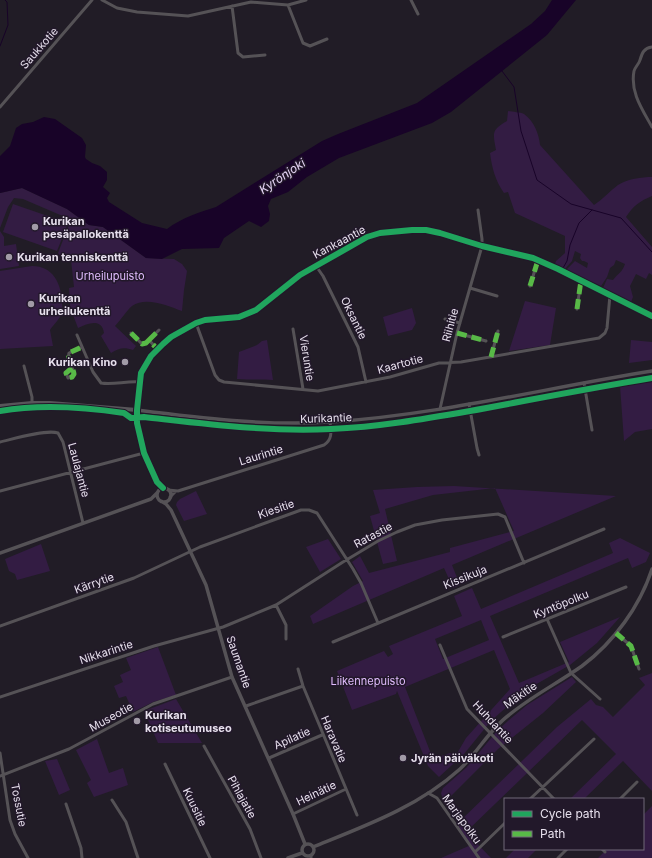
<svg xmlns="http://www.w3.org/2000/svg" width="652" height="858" font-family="Inter,sans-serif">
<rect width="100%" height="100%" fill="#211c26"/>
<path fill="#331c43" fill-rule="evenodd" d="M508 111C513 112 520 112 524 114 534 121 539 134 540 145L594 205C603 199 610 191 618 185 627 179 642 177 652 177V196C640 201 633 206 626 217L652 247V275L649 273 646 279 636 274 630 286 633 297 631 302 603 288 607 279 613 280C618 273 622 273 625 264L616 260 614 265 610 268 607 277 601 286 566 270 575 261 587 268 588 263 584 261H582L580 258 581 254 575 251 572 261 565 269 557 267 555 264 556 261 565 253V236L515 213 508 192 504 193C495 180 492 168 490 153L496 150C493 133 491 130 507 121Z
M22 188 67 209 89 225 103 227 146 258 174 259 182 264 187 271 184 290 182 311C168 306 146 296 132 306 126 311 121 320 115 326L136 346 133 350C124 347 119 348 111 353L101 336 104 333C102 318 88 323 78 328L70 307 69 288 74 287 71 260 62 258 58 253 70 222 65 217 23 199 14 198 8 207 0 228V193Z
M13 204 68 223 57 251 3 232Z
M0 231 4 237V246L16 244 19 266 0 269Z
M32 266C53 266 61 283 62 302 62 305 63 309 62 312 61 318 53 325 50 330L53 346 0 349V271Z
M525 301 556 308 550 345 509 351Z
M412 308 416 323 412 330 388 336 383 317Z
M267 340 273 380C261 379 250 380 237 379L239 352 257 345 262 341Z
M631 340 652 342V360L629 363Z
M652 382V429L635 432 624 441 620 386Z
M454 486 616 496 452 565 460 585 453 588 444 568 313 624 310 616 353 586 363 581 352 562 360 556 369 573 450 552V548L514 531 495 488 433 495 385 509 397 561 383 564 370 516 380 513 373 490 417 487Z
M196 491 207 514 184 521 176 505 177 502 180 499Z
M620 538 650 553 646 562 632 568 628 558 490 616 519 683 569 662 560 642 620 617 597 643 570 665 533 686 516 699 501 712 490 722 464 754 439 777 428 766 397 691 396 694 352 710 337 671 384 651 388 657 393 654 389 646 462 616 454 596 472 588 481 609 613 553 609 543ZM481 620 489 640 443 659 435 639ZM494 650 510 689 466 738 455 757 450 753 433 759 405 687Z
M328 539 341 559 320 572 306 547Z
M41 544 50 571 17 580 15 574 9 571 5 559Z
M158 647 176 695 153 702 133 712 126 696 119 698 114 686 123 682 120 675 131 670 126 658Z
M652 673V791L623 761 584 799H570L616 754 582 720 466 832 491 858H441L471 845 457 824 557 727 591 699 596 705 603 707 613 717 645 685 639 678Z
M572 677 576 682 543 713 498 749 444 803 441 793 443 788 467 767 497 731 509 720 527 705Z
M176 699 202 743H158L144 711Z
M97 739 109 773 123 768 128 785 94 797 87 783 91 780 76 750Z
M57 759 70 790 59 795 45 761Z
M652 806V858H598L607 849H643V815Z
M515 849H537L528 858H506Z"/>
<path fill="#180328" d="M552 0H576L547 35 451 112 432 123 339 158 307 177 288 192 271 199 268 206 270 214 269 221 261 227 249 221 224 238 219 248 182 249 162 259 146 258 103 227 89 225 67 209 22 188 0 193V156L10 146 16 128 22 124 33 122 44 117 55 119 82 138 86 145 85 157 86 159 92 163 100 166 107 172V180L103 187 110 193 107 198 109 202 142 223 167 229C181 218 200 212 216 207L322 141 338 134 417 103 531 24 545 11Z"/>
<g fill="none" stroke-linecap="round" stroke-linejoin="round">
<path stroke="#180328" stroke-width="1" d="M0 46 8 25 7 2 5 0
M502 71 514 87 521 131 537 180 571 204 621 218 652 252
M563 268 567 261 570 245 579 223 592 210"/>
<path stroke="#555256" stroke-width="3" d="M102 0 117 8 137 12 188 16 251 2 288 5 306 0
M411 0 418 14
M288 5 303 43 310 46 327 39
M232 6 238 53 243 57 265 55
M652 47C644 48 642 53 640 60 639 64 635 67 634 71 630 92 642 109 652 127
M0 107 92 0
M316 266 323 276 358 347 366 382
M530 286 538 260
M470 288 497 296
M577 309 581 280
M445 319 460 323
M196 323 215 375 219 380 224 382 318 391 390 377 439 363 461 362 599 338 605 333 607 328 610 295
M293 329 303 389
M131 333 142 344 146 343 149 340 158 350
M457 333 486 341
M77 335 93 372 101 383C113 385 126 381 139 382
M149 340 159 330
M491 357 498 331
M24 366 32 397V403
M72 368 66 373 68 378 72 377 74 374C73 367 67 360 69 353L82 347
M584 383 592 430
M469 404 477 448 479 455
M440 409 457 333 482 246V239L478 210
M137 410 141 373 151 356 163 344 171 337 196 323 205 320 239 317 256 310 300 275 359 241 380 233 412 230H426L440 233 482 246 533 258 558 269 652 316
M0 442C13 439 46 429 58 433L63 442 83 523
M168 490 178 491 324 445C333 439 331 431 330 422
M0 491 144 453
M170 497 176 491
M276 605 286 625V639
M547 619 571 673 600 699
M0 626 134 578 200 547 301 510H309L317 513 353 569 361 583 378 623
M616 633 631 646 639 669
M503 637 626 587
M333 642 604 529
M440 645 467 709 554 799
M298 669 303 686 357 815
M0 697 154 646 223 627 276 605 343 562 378 541 397 532 415 525 442 520 498 514 505 517 524 563
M246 706 303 686
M204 746 250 829 261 858
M0 753 10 820 15 834 28 858
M269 758 322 735
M165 764 210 858
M0 776 69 749 153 704 232 677
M428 793 437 798 479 858
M530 799 594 739
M620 799 637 782
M112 800 126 822 138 858
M66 804 81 848 82 858
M293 814 346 789
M602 849 605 852
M475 852 505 823
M311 856V858
M558 858 567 849"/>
<path stroke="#555256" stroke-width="3.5" d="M157 495a7 7 0 1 1 14 0a7 7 0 1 1-14 0Z
M163 488C157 483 154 476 151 469 142 450 137 432 137 410 200 418 266 426 330 422 439 415 545 388 652 371
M161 501 166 504 171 510 206 585 232 677 293 814 305 844
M0 553 151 499 157 493
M302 850a6 6 0 1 1 12 0a6 6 0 1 1-12 0Z
M313 847C365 826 418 807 460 769 478 752 489 730 509 715 532 696 558 683 582 666 614 642 640 606 652 569
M288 858 302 853"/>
<path stroke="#58555a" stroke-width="4" d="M0 406 32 403H50L137 410"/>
<path stroke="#58b947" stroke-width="5" stroke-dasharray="10 5" stroke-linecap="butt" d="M530 286 538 260
M577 309 581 280
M131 333 142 344 146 343 149 340 158 350
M457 333 486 341
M149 340 159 330
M491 357 498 331
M72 368 66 373 68 378 72 377 74 374C73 367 67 360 69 353L82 347
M616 633 631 646 639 669"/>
<defs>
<path id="cycleway" d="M0 411C40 404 84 407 124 413L131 418 144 417C207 424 267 432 331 429 378 427 424 419 470 411 530 400 591 388 652 378
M163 488 157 482 144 453 137 423V410L141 373 151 356 163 344 171 337 196 323 205 320 239 317 256 310 300 275 367 237 380 233 412 230H426L440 233 482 246 533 258 558 269 652 316"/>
</defs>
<use href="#cycleway" stroke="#22182a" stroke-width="8"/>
<use href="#cycleway" stroke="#20a55d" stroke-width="6"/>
</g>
<g fill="#a29ba7" stroke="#22182a" stroke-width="1.5">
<circle cx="35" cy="227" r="4"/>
<circle cx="9" cy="257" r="4"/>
<circle cx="31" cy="304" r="4"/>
<circle cx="125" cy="362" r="4"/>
<circle cx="137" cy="721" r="4"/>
<circle cx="403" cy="758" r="4"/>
</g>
<g text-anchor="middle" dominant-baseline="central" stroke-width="3" stroke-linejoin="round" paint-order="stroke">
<g font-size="11" fill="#e7e0ed" stroke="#22182a">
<text transform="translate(39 48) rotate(-49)">Saukkotie</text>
<text transform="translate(339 242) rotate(-28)">Kankaantie</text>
<text transform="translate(354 318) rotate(64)">Oksantie</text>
<text transform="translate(450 325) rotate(-75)">Riihitie</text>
<text transform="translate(307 358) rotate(81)">Vieruntie</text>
<text transform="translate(400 364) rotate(-15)">Kaartotie</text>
<text transform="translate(326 418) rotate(-2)">Kurikantie</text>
<text transform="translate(261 455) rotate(-17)">Laurintie</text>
<text transform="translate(79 470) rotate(75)">Laulajantie</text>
<text transform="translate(276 509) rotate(-19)">Kiesitie</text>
<text transform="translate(373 535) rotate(-28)">Ratastie</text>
<text transform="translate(465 577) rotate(-22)">Kissikuja</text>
<text transform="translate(94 583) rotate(-20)">Kärrytie</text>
<text transform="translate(561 604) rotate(-22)">Kyntöpolku</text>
<text transform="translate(106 652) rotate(-18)">Nikkarintie</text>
<text transform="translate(239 662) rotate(71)">Saumantie</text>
<text transform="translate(520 695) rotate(-35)">Mäkitie</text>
<text transform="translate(111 717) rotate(-29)">Museotie</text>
<text transform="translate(493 722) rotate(47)">Huhdantie</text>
<text transform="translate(292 738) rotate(-24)">Apilatie</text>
<text transform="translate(334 739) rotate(67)">Haravatie</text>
<text transform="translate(316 793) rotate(-25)">Heinätie</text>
<text transform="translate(242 797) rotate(61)">Pihlajatie</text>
<text transform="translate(19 805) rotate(79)">Tossutie</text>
<text transform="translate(195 807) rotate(64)">Kuusitie</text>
<text transform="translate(462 819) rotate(54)">Marjapolku</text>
</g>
<g font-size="11" font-weight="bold" fill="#e7e0ed" stroke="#22182a" text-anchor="start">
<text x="43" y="221">Kurikan<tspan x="43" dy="13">pesäpallokenttä</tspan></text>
<text x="17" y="257">Kurikan tenniskenttä</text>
<text x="39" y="298">Kurikan<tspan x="39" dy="13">urheilukenttä</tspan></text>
<text x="117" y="362" text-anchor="end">Kurikan Kino</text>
<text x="145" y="715">Kurikan<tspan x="145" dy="13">kotiseutumuseo</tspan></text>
<text x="411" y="758">Jyrän päiväkoti</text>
</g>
<g font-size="11" fill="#dfbbfc" stroke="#22182a">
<text x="110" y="276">Urheilupuisto</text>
<text x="368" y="681">Liikennepuisto</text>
</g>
<g font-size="12" font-style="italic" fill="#e5d4f5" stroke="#22182a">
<text transform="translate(282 176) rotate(-34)">Kyrönjoki</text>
</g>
</g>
<rect x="504" y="798" width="140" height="52" fill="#22182a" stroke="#716878"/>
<rect x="512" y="811" width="20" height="6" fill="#20a55d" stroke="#716878"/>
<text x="540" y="818" font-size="12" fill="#e7e0ed">Cycle path</text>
<rect x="512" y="831" width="20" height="6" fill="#58b947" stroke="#716878"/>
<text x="540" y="838" font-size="12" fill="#e7e0ed">Path</text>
</svg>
